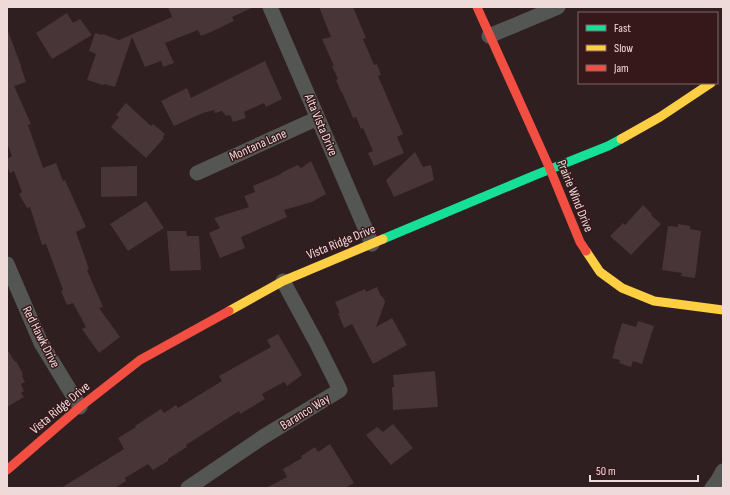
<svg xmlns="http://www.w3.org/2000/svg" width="730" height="495" font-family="'Sofia Sans Condensed',sans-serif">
<rect width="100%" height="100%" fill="#2f1f21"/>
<path fill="#473537" d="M168 7H254L232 17 234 21 211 32 201 36 198 30 165 43 174 63 163 67 161 61 145 67 132 37 115 87 104 84 103 85 87 80 96 54 89 51 95 33 102 35 103 34 119 40 172 17Z
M319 7H353L366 38 363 39 374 65 377 64 381 75 378 76 403 134 397 137 404 153 374 166 368 153 373 151 363 128 361 129 356 117 353 118 342 92H341L336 80 338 79 332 66H334L322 39 331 37Z
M67 13 73 23 80 19 92 35 52 59 36 33Z
M7 31H8L21 66V67L26 82 14 86 31 124 28 125 43 168 56 163 63 181 65 180 86 227 76 232 89 269 87 270 103 307 99 308 120 337 99 353 82 329 86 327 73 303 67 305 61 291 63 290 46 244 42 245 30 207 27 208 19 194 22 192 14 171 10 173 7 166V159L12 156 7 143Z
M265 61 282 99 266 107 264 103 244 112 246 118 233 122 230 115 226 116 222 111 215 113 214 110 203 113 174 126 161 101 187 88 191 98Z
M126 103 151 126 153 124 165 134 163 137 164 138 146 158 111 127 119 117 116 115Z
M415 152 423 167 431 165 434 180 394 197 386 180Z
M311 161 326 194 312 202 284 210 287 217 241 237 245 248 220 258 209 233 220 228 214 218 249 207 244 196 255 192 253 186 281 174V173L298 165 301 168Z
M137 166V196L101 197V167Z
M146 201 164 228 128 251 110 224Z
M643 205 652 214 651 215 661 224 631 255 610 236 623 223 625 225Z
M678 224 690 226V229L701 231 695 278 681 276 682 273 662 270 668 226 678 227Z
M167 231H186L187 236H199L201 270 170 271Z
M377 287 381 296 383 297 385 302 376 327 392 318 407 345 373 364 352 324 344 328 338 313H340L335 302 365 289 366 292Z
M638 321 654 326 642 364 633 361 631 367 619 363 620 360 612 358 615 350H614L622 323 636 327Z
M278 334 302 375 287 386 284 382 262 394 265 399 240 414 239 411 186 445 187 447 168 459V461L153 470 148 464 125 478 126 481 115 488H61L124 449 118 438 136 427 135 426 161 409 164 413 176 405 178 408 222 381 219 376 271 347 267 340Z
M7 349 15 362 16 361 23 374 22 376 25 382 21 384 24 391 21 393 24 397 7 407Z
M435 371 438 407 393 410 392 387H394L393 375Z
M393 424 413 448 391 465 366 435 377 427 383 432Z
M330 444 354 483 345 488H266L287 477 283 469 302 458 301 456 315 447 318 452Z"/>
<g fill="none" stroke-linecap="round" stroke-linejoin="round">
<path stroke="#545653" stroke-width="15" d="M270 7 372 244
M489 36 558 7
M197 173 318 118
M7 264 41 343 80 407
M188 488 263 437 340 390 316 342 283 281
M712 488 718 480 723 471"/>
<path stroke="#16e098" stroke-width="9" d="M383 239 533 176 608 146 621 139"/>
<path stroke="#ffcf43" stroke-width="9" d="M621 139 660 117 711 83
M586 251 600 272 622 288 654 301 723 310
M229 311 283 281 383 239"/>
<path stroke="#f24e42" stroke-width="9" d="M477 7 550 169 580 242 586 251
M7 470 80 407 140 360 229 311"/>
</g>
<g text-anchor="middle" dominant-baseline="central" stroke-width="3" stroke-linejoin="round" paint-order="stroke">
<g font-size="13" fill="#efdada" stroke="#36181b">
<text transform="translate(321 125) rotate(67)">Alta Vista Drive</text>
<text transform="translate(258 145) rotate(-24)">Montana Lane</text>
<text transform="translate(575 196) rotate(68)">Prairie Wind Drive</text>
<text transform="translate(341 242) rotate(-22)">Vista Ridge Drive</text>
<text transform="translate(41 337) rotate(63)">Red Hawk Drive</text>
<text transform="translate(60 408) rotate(-40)">Vista Ridge Drive</text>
<text transform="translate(305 412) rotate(-32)">Baranco Way</text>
</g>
</g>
<rect width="730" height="495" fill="none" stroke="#efdada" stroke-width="16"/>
<rect x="578" y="12" width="140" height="72" fill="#36181b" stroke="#806667"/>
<rect x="586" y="25" width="20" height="6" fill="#16e098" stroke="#806667"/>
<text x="614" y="32" font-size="12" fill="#efdada">Fast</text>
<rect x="586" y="45" width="20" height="6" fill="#ffcf43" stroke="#806667"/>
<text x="614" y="52" font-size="12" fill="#efdada">Slow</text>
<rect x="586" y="65" width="20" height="6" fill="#f24e42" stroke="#806667"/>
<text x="614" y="72" font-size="12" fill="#efdada">Jam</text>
<path d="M590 475v6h108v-6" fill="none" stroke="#efdada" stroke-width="2"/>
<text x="596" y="475" font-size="12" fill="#efdada" stroke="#36181b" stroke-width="3" paint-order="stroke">50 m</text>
</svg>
